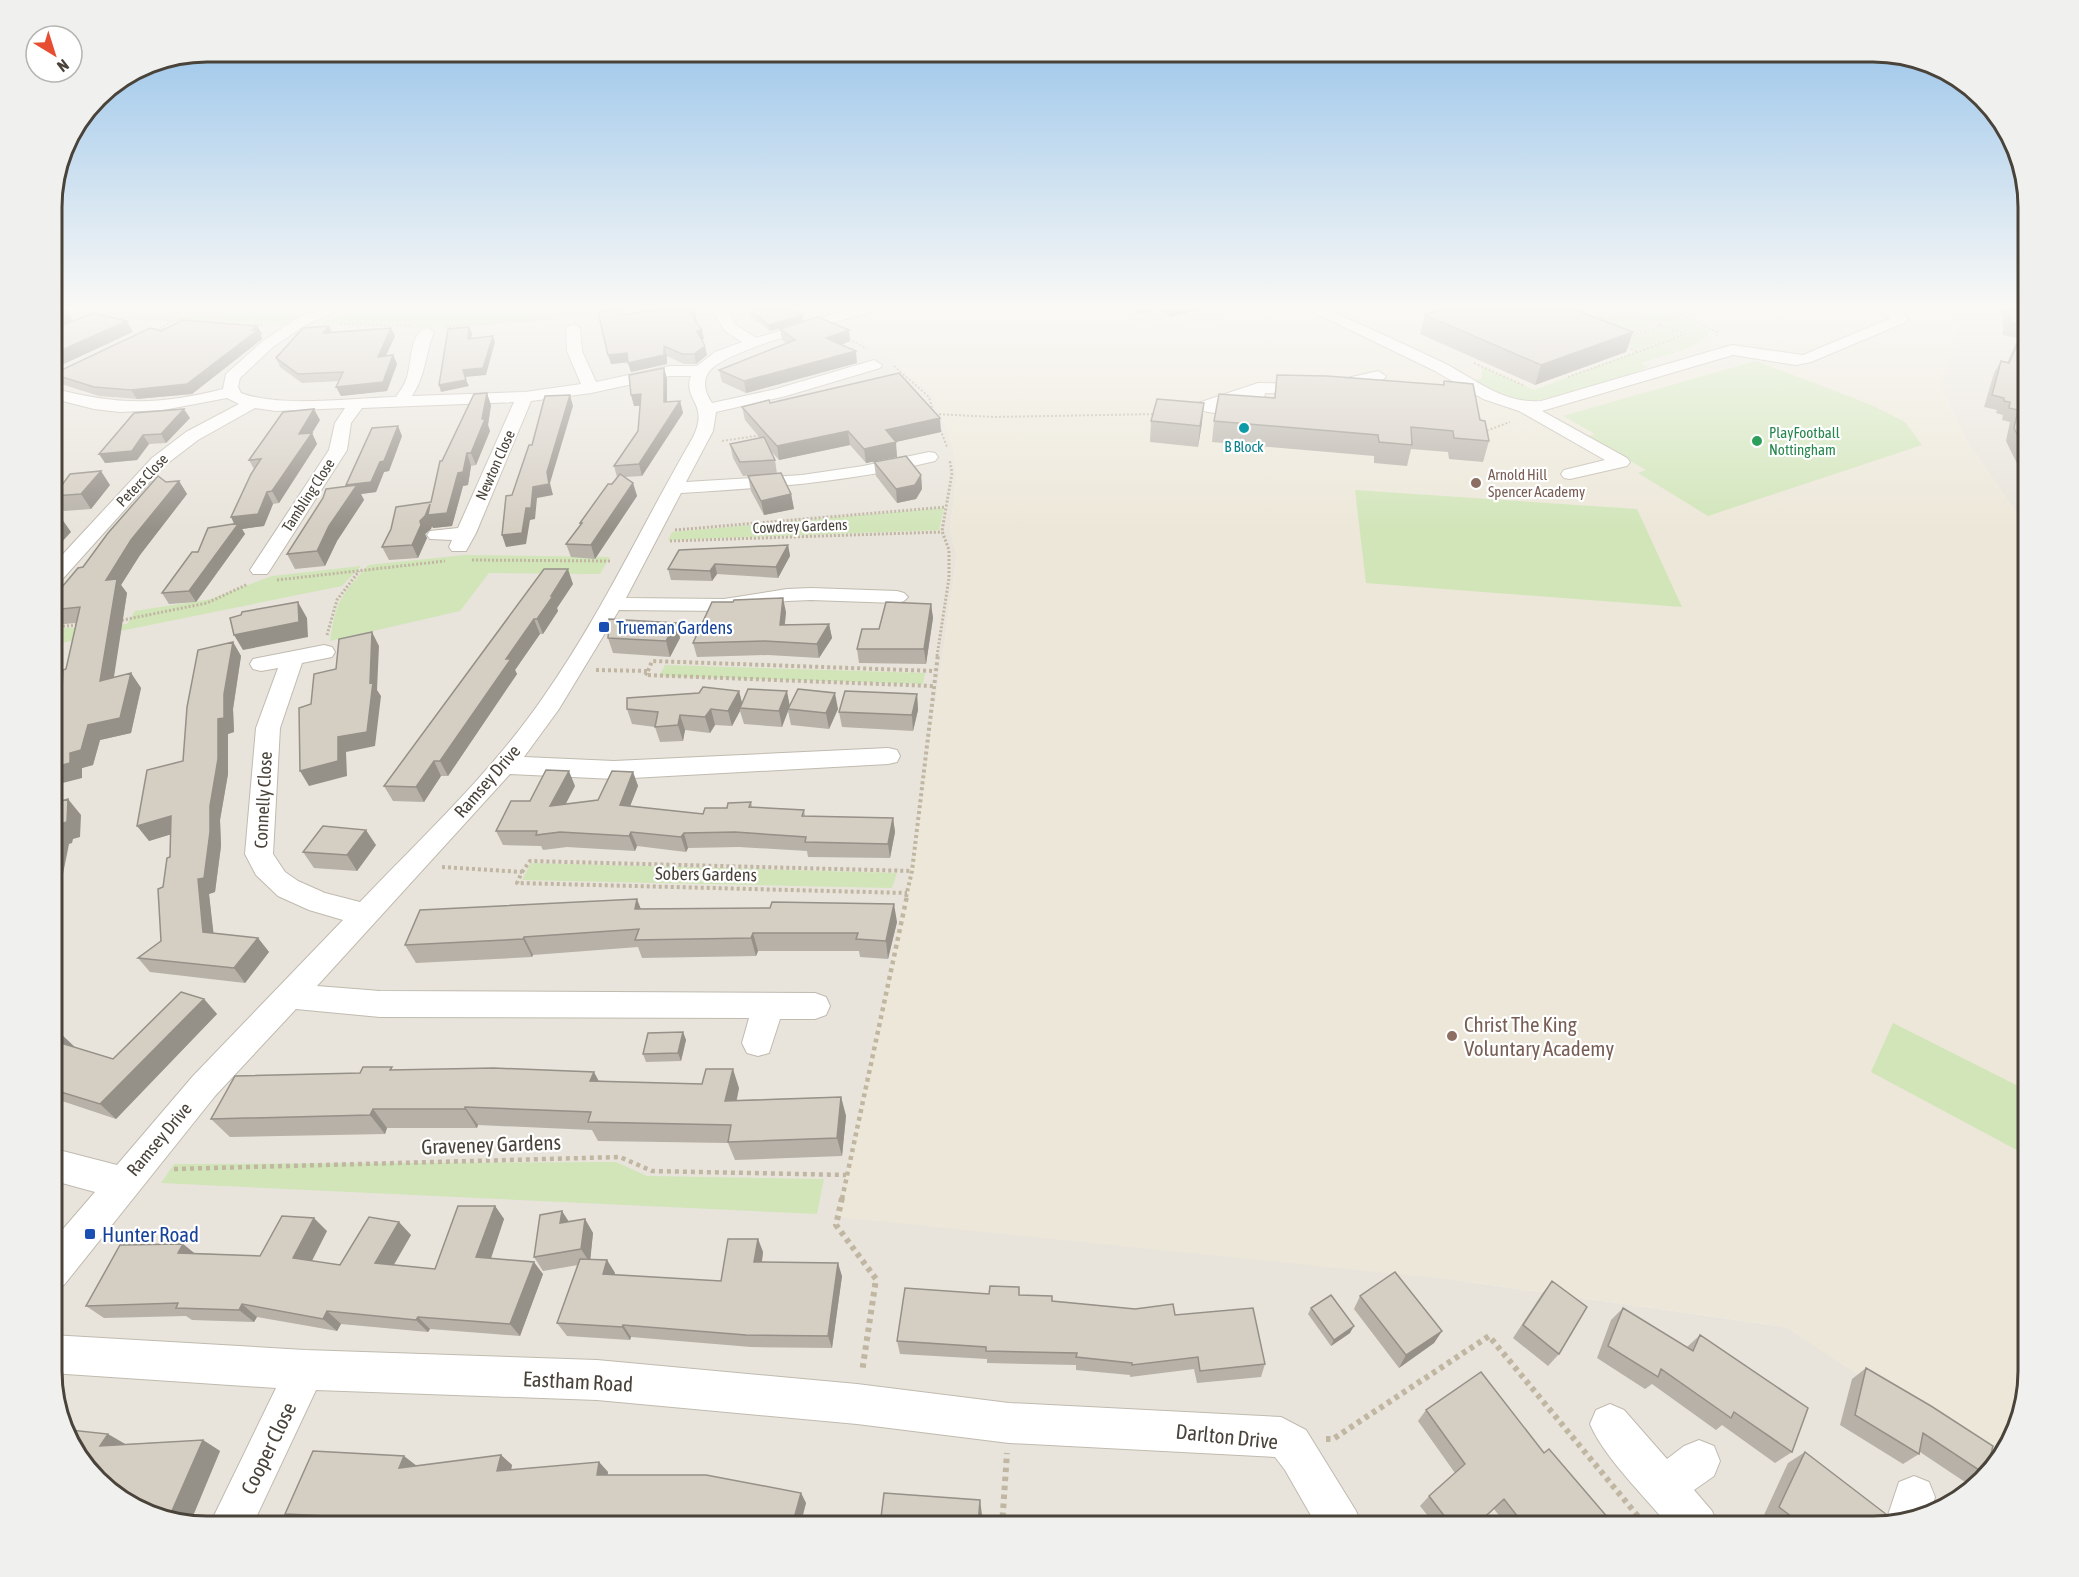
<svg xmlns="http://www.w3.org/2000/svg" width="2079" height="1577" font-family="'Asap Condensed',sans-serif">
<rect width="100%" height="100%" fill="#f5f2ec"/>
<path fill="#e8e4db" d="M322 309H357L320 324H399L419 329 653 309H887L834 326 885 355 933 393 953 446 957 473 950 531 957 555 914 854 1455 1280 1786 1327 1996 1465 1941 1510 1872 1526H207L156 1518 67 1439 51 1380V310L97 317 288 324Z
M1104 309H1257L1168 333Z
M1952 309H2028V530L1965 438 1940 384 1955 341Z"/>
<path fill="#ece7d8" d="M887 309H1104L1168 333 1257 309H1952L1955 341 1940 384 1965 438 2028 530V1370L2020 1421 1996 1464 1785 1327 1455 1280 837 1217 914 854 957 555 950 531 957 473 953 446 933 393 885 355 833 326Z"/>
<path fill="#d1e5b9" d="M51 309H322L288 324 97 317Z
M357 309H653L419 329 399 324H318Z
M1620 309H1663L1710 331C1701 349 1661 356 1641 363L1648 367 1619 379 1524 404 1471 382 1482 378V367L1534 390 1684 334Z
M1616 310 1656 325 1613 341 1574 325Z
M1661 326 1681 334 1638 350 1617 343Z
M1756 361 1869 404 1905 422 1922 445 1708 516 1638 473 1646 470 1588 436 1595 434 1563 416Z
M1355 490 1637 509 1682 607 1366 583Z
M944 508 939 530 668 540 672 532Z
M465 555 610 557 600 574 489 573 460 611 330 641C336 600 341 596 368 565Z
M361 566 342 586 51 645V629L127 624 135 611 211 599 272 576Z
M665 665 925 673 923 684 659 676Z
M531 863 897 873 892 888 522 880Z
M1893 1023 2028 1091V1156L1871 1072Z
M616 1162 647 1176 824 1179 817 1214 161 1183 174 1164Z"/>
<g fill="none" stroke-linecap="round" stroke-linejoin="round">
<defs>
<path id="minor" d="M320 309H340L304 326 273 347 240 378 238 387 241 393C280 408 352 398 396 397 399 392 404 386 406 380 412 366 409 332 427 328L434 332C425 354 426 375 412 396L525 392 581 384 567 351 566 328 573 324 580 328 582 351 596 382 670 366H697L715 352 742 342 725 331 712 309H726L736 325 756 338 851 309H873L871 312C841 321 722 350 708 373 702 383 706 394 712 403L776 389 874 360 882 365 880 368 786 396 716 412 713 431 686 482 802 475 863 466 929 452 935 453 938 457 935 461C850 482 768 488 681 493L626 598 724 599 787 589 811 588 897 591 904 593 908 597 904 601 897 603 811 600 787 601 724 611 619 610 559 709 524 757 614 761 888 748 897 750 900 756 897 762 888 764 614 779 510 774 317 986 380 991 815 993 826 997 830 1006 826 1015 815 1019H780L769 1053 758 1056 747 1053 742 1043 749 1018 380 1017 296 1009 215 1096 64 1285 51 1290V1243L95 1192 51 1180V1148L117 1165 193 1076 343 920 309 910 278 896 256 875 245 854 256 728 278 668 261 671 253 669 250 664 253 659 324 645 332 647 335 652 332 657 302 663 280 728 273 854 285 872 298 881 325 893 360 902C422 837 490 774 542 699 600 617 641 527 692 439 711 403 682 401 691 376H670L591 393 531 401 476 533 466 551H452L449 547 452 540 430 539 427 535 430 531 458 528 514 402 362 408 351 423 347 450 270 570 267 574H253L250 570 329 450 335 423 345 408 276 411 255 408 198 440 164 466 58 584 51 586V567L152 458 186 432 239 404 227 398 163 410 120 412 94 409 51 398V388C118 405 155 406 223 389L226 374 263 341 294 320Z
M1307 309H1326L1335 313C1372 329 1408 346 1444 363 1477 380 1503 404 1541 401L1732 345 1803 355 1891 318 1882 309H1898L1908 319 1906 322 1811 362 1796 365 1733 355 1542 411 1627 458 1630 462 1627 466 1570 479 1564 478 1561 474 1564 470 1605 460 1519 411 1483 399 1435 371Z
M1378 371 1386 376 1384 379 1321 394 1265 393 1262 410C1256 418 1202 415 1196 407L1198 403 1258 383 1321 384ZM1248 397 1247 405 1229 404Z
M51 1335 305 1350 597 1360 857 1384 1009 1403 1281 1417 1306 1430 1356 1511 1362 1526H1317L1285 1470 1275 1457 1009 1443 857 1424 597 1400 316 1390 252 1526H209L276 1388 51 1373Z
M1610 1404 1624 1410 1667 1459 1684 1446 1699 1440 1714 1446 1720 1461 1714 1476 1694 1490 1712 1511 1718 1526H1669C1646 1498 1603 1456 1590 1424L1596 1410Z
M1914 1476 1929 1482 1935 1497 1931 1512 1888 1522 1887 1518 1899 1482Z"/>
</defs>
<use href="#minor" stroke="#c0baaf" stroke-width="2"/>
<path stroke="#c0b6a2" stroke-width="2" stroke-dasharray="2 2" stroke-linecap="butt" d="M1616 309 1685 334 1638 352
M1669 309 1717 332V336
M615 312 641 309
M640 312 662 309
M64 313 89 317
M585 315 602 314
M105 316 124 311 201 313 259 309
M107 317 187 321
M1591 318 1614 309
M233 324 264 325
M340 324 411 326
M445 327 560 318
M152 330 159 329 172 321
M845 337 867 349
M1629 337 1661 325
M1474 363 1525 386
M894 366 929 397 934 414
M1568 377 1638 352 1624 346
M935 414 994 417 1158 414
M939 426 947 447
M1483 432 1510 422
M722 441 762 435
M950 461V463"/>
<path stroke="#c0b6a2" stroke-width="3" stroke-dasharray="2 2" stroke-linecap="butt" d="M675 530 946 507
M670 541 942 532
M472 560 612 561
M277 580 445 561
M118 621 207 603 248 584
M51 627 80 625
M327 635 337 600 359 571
M937 656 949 578V550L942 531 952 473 950 462"/>
<path stroke="#c0b6a2" stroke-width="4" stroke-dasharray="3 3" stroke-linecap="butt" d="M596 670 648 671 645 675 933 686
M648 671 652 661 935 671
M442 867 522 872 517 883 907 893
M522 872 530 861 912 871
M906 897 912 871 938 654"/>
<path stroke="#c0b6a2" stroke-width="4.5" stroke-dasharray="4 4" stroke-linecap="butt" d="M174 1169 620 1157 652 1171 846 1175
M842 1199 907 896"/>
<path stroke="#c0b6a2" stroke-width="6" stroke-dasharray="4.5 4.5" stroke-linecap="butt" d="M842 1198 836 1225 876 1279 862 1372
M1326 1439H1333L1489 1336 1646 1526
M1002 1526 1007 1453"/>
<use href="#minor" fill="#fff" fill-rule="evenodd"/>
</g>
<path fill="#b7b1a8" d="M1132 309H1202L1170 317 1159 309 1139 314Z
M2002 309H2028V486L2006 441 2010 422 2002 420 2003 415 1996 413 1997 410 1984 407 1994 373 2001 361 2007 363 2018 338 2003 335Z
M750 310 802 315 803 321 770 331 751 317Z
M621 315 697 321H696L704 339 702 340 707 355 696 364H684L667 356V364L631 372 628 362 611 364Z
M1425 315 1626 352 1535 385 1420 334Z
M257 326 262 334 261 335 262 339 192 394 137 399 99 396 58 383 53 374 161 331Z
M329 326 332 333 391 328 395 336 386 356 393 355 397 364 387 391 341 396 339 381 302 383 280 367 276 358Z
M780 329 850 341 841 345 857 363 746 393 722 382 719 370 786 343 782 340Z
M664 368 667 379V402L680 401 683 413 642 476 624 477 633 483 637 496 595 559 571 557 566 544 580 525V523L617 477 614 466 638 431 640 406H634Z
M1277 375 1443 385 1444 381 1480 420 1489 441 1483 462 1449 459 1448 452 1411 449 1407 466 1374 463V456L1212 442 1214 421 1274 398Z
M770 403 941 432 895 442 897 457 866 463 850 445 779 460 769 449 775 460 777 474 791 494 794 509 764 515 751 491 748 476 757 475 743 476 733 458 730 444 760 438 745 420 742 407Z
M491 405 488 425 490 431 476 465 471 466 468 485 463 486 452 526 433 528 432 526 431 529 425 534 427 538 418 558 389 560 382 547 431 502 442 461Z
M134 413 190 418 166 443 149 444 137 460 105 463Z
M320 420 312 433 317 444 279 503 273 504 264 526 242 529 245 534 196 602 169 604 162 593 198 552 234 524 254 469 249 460Z
M1151 421 1202 423 1198 447 1150 442Z
M402 436 389 471 384 472 376 492 361 494 364 500 337 541 325 566 295 569 287 554 347 486Z
M874 462 921 475 922 489 916 499 897 503 876 476Z
M179 481 187 494 140 555 121 585 127 593 113 678 131 673 141 688 131 733 100 740 93 765 82 768V778L62 689 76 623 53 625 51 623V600L166 482Z
M110 485 91 509 64 511 54 496Z
M788 545 790 556 778 578 717 574 712 581 671 580 668 569Z
M544 569 573 584 557 608 558 611 543 634H540L515 670 517 674 448 776H441L424 802 393 801 384 786Z
M931 604 933 618 926 664 859 663 857 649Z
M786 612 785 624H829L832 638 819 658 768 655 697 657 693 643Z
M676 623 680 638 670 657 613 653 608 638Z
M233 642 241 656 233 709 234 732 228 734V774L220 820 221 846 215 892 209 894 213 933 258 938 269 952 245 983 150 972 138 958 161 941 163 887 170 857 171 834 149 841Z
M739 691 742 703 790 705 838 709 829 729 791 725 788 711 782 727 744 724 740 711 732 726 715 725 710 733 685 730 683 741 660 742 655 727 632 724 627 709Z
M917 694 918 710 913 731 842 727 839 712Z
M633 772 638 786 630 806 703 814 751 802 752 807 804 810 805 816 893 818 895 832 890 858 808 857 807 851 739 847 688 848 686 852 637 846 635 851 567 847 543 850 541 846 503 845 496 831 530 801 575 786 565 804 598 800Z
M376 845 357 871 314 868 303 852Z
M641 909 897 922 888 959 860 957 859 951H758L756 956 642 958 638 947 533 955 532 957 416 963 405 945Z
M204 999 217 1014 116 1119 56 1099 51 1104V1032L61 1034 74 1047 113 1059Z
M683 1032 686 1040 681 1061 646 1062 643 1054Z
M394 1070 739 1088 737 1100 841 1097 846 1116 842 1156 735 1160 728 1143 598 1141 592 1130 478 1125 477 1128H387L385 1134 230 1137 211 1119 360 1073Z
M495 1206 504 1219 491 1258 543 1274 520 1336 430 1329 428 1332 341 1324 337 1331 257 1317 254 1322 192 1320 186 1316 104 1318 86 1306 183 1244 194 1253 260 1256 327 1231 312 1261 340 1265 411 1235 394 1265 435 1269Z
M562 1211 568 1222 585 1219 593 1233 590 1259 607 1260 615 1273V1275L721 1281 758 1239 763 1252 762 1262 842 1276 832 1348 751 1347 631 1337 630 1340 567 1336 557 1323 578 1265 543 1271 534 1257Z
M1552 1281 1559 1354 1548 1366 1513 1338 1542 1294Z
M989 1294 1019 1295 1052 1301 1175 1315 1265 1364 1261 1377 1197 1383 1194 1369 1130 1377V1375L1076 1370V1365L987 1363V1359L900 1354 897 1341Z
M1360 1296 1442 1331 1434 1343 1399 1368 1354 1309Z
M1311 1308 1350 1333 1331 1346 1308 1314Z
M1623 1308 1687 1347 1700 1335 1792 1452 1775 1463 1722 1425 1716 1430 1652 1384 1645 1389 1597 1358 1611 1320Z
M1866 1368 1986 1473 1981 1477 1968 1484 1920 1452 1919 1454 1903 1464 1840 1425 1852 1379Z
M1426 1410 1544 1453 1615 1526H1507L1494 1509 1476 1526H1436L1420 1506 1429 1496 1455 1473 1418 1421Z
M67 1439 126 1444 203 1440 220 1451 190 1523 156 1518 112 1494Z
M1805 1452 1872 1526H1774L1763 1517 1788 1463Z
M501 1455 512 1465 511 1470 599 1462 608 1472 607 1475 801 1493 806 1503 800 1526H360L301 1523 285 1514 417 1466Z"/>
<path fill="#959088" d="M1139 309H1159L1139 314Z
M1175 309H1202L1170 317 1171 310Z
M66 310 73 321 51 330V315Z
M695 312 697 321 692 322 690 313Z
M802 315 803 321 770 331 769 325Z
M127 321 133 332 51 370V355Z
M257 326 262 334 261 335 262 339 192 394 137 399 131 390 252 330Z
M329 326 333 335 323 333Z
M469 327 472 333 470 346 468 339Z
M391 328 395 336 381 366 378 357Z
M702 330 704 339 699 340 697 331Z
M849 330 850 341 828 350 826 338Z
M1633 332 1626 352 1535 385 1541 365Z
M493 336 495 342 486 375 465 377 463 370Z
M664 346 667 356V364L631 372 628 363Z
M705 346 707 355 696 364 694 354Z
M856 351 857 363 746 393 744 381Z
M627 353 630 362 611 364 608 355Z
M393 355 397 364 387 391 341 396 336 387Z
M664 368 667 379V413L664 402Z
M466 380 469 386 441 392 439 385Z
M487 393 491 405 488 425 490 431 476 465 471 453 482 419Z
M641 394 644 405 634 406 631 395Z
M570 395 573 406 550 483 553 495 537 498 535 519 530 520 526 544 506 547 502 535 526 508 533 487 547 472Z
M680 401 683 413 642 476 639 464Z
M1204 403 1202 423 1198 447 1200 426Z
M184 409 190 418 166 443 161 434Z
M314 409 320 420 312 433 317 444 279 503 272 491 299 434Z
M940 418 941 432 887 444 886 430Z
M398 426 402 436 389 471 384 472 376 492 361 494 364 500 337 541 325 566 317 551 329 526 351 494 346 485 380 462Z
M848 431 850 445 779 460 777 446Z
M143 435 149 444 137 460 105 463 99 454Z
M896 442 897 457 866 463 864 449Z
M467 453 471 466 468 485 463 486 452 526 433 528 432 526 431 529 425 534 427 538 418 558 412 545 420 521 430 504 458 473Z
M101 471 110 485 91 509 81 494Z
M921 475 922 489 916 499 897 503 896 489Z
M179 481 187 494 140 555 121 585 127 593 111 696 100 681 106 580 131 540Z
M633 483 637 496 595 559 591 545Z
M267 492 273 504 264 526 242 529 245 534 196 602 189 591 236 528 231 517Z
M791 494 794 509 764 515 761 501Z
M62 519 71 532 51 554V531Z
M788 545 790 556 778 578 776 567Z
M715 564 717 574 712 581 710 571Z
M568 569 573 584 557 608 558 611 543 634 537 619Z
M783 598 786 612 783 639 780 625Z
M298 602 307 618 308 637 243 650 234 635Z
M931 604 933 618 926 664 924 649Z
M534 619 540 634 515 670 517 674 448 776 440 761 506 659Z
M676 623 680 638 670 657 666 641Z
M829 624 832 638 819 658 817 644Z
M372 632 379 646 377 690 381 696 375 746 346 752 347 776 309 786 300 771 338 737 370 683Z
M233 642 241 656 233 709 234 732 228 734V774L220 820 221 846 215 892 209 894 215 946 203 932 198 879 210 806 218 719Z
M131 673 141 688 131 733 100 740 93 765 82 768V778L51 786V768L70 753 88 725Z
M739 691 743 707 740 708V711L732 726 728 711Z
M787 691 790 707 788 709V711L782 727 779 711Z
M835 693 838 709 829 729 826 713Z
M917 694 918 710 913 731 912 715Z
M711 709 715 725 710 733 705 717Z
M680 715 685 730 683 741 678 725Z
M434 761 441 776 424 802 416 787Z
M569 771 575 786 557 821 550 806Z
M633 772 638 786 625 819 620 805Z
M68 799 81 815 80 837 73 839 72 843 69 844 52 929 57 935 51 958V847L56 828 59 824Z
M171 816 182 831 149 841 137 826Z
M893 818 895 832 890 858 888 844Z
M366 830 376 845 357 871 347 855Z
M631 832 637 846 635 851 629 836Z
M684 833 688 848 686 852 681 837Z
M637 899 644 917 635 909Z
M894 904 897 922 888 959 886 941Z
M753 933 758 951 756 956 751 938Z
M524 937 533 955 532 957 523 939Z
M258 938 269 952 245 983 234 968Z
M204 999 217 1014 116 1119 100 1104Z
M683 1032 686 1040 681 1061 678 1053Z
M61 1034 77 1049 54 1041Z
M733 1069 739 1088 732 1120 725 1101Z
M594 1072 604 1091 590 1081Z
M51 1095 56 1099 51 1104Z
M841 1097 846 1116 842 1156 837 1138Z
M465 1107 478 1125 477 1128 465 1109Z
M373 1109 387 1128 385 1134 370 1115Z
M495 1206 504 1219 487 1270 476 1257Z
M562 1211 571 1225 560 1223Z
M314 1218 327 1231 307 1270 293 1258Z
M585 1219 593 1233 590 1263 581 1249Z
M399 1222 411 1235 387 1276 375 1263Z
M758 1239 763 1252 760 1275 754 1262Z
M183 1244 199 1257 178 1253Z
M607 1260 615 1273 611 1287 603 1274Z
M534 1262 543 1274 520 1336 510 1324Z
M838 1263 842 1276 832 1348 828 1336Z
M242 1304 257 1317 254 1322 239 1310Z
M327 1311 341 1324 337 1331 323 1319Z
M418 1317 430 1329 428 1332 416 1320Z
M623 1325 631 1337 630 1340 622 1327Z
M1354 1326 1350 1333 1331 1346 1334 1340Z
M1442 1331 1434 1343 1399 1368 1406 1355Z
M108 1434 127 1445 100 1446Z
M203 1440 220 1451 190 1523 168 1520Z
M501 1455 512 1465 509 1481 497 1471Z
M404 1456 417 1466 399 1468Z
M599 1462 608 1472 606 1485 597 1475Z
M801 1493 806 1503 800 1526H792Z
M980 1500 982 1515 981 1526H978Z"/>
<path fill="#d5cec3" stroke="#959088" stroke-width="1.5" d="M51 309H57L66 310 51 315Z
M618 309 621 315 664 309H694L695 312 690 313 702 330 697 331 705 346 694 354H682L664 346V355L628 363 627 353 608 355 598 312Z
M756 309H787L802 315 769 325 750 310Z
M1445 309H1573L1633 332 1541 365 1425 315Z
M2009 309H2028V456L2014 428 2018 410 2009 408 2010 402 2004 401V398L1992 395 2001 361 2009 363 2025 326 2010 323Z
M93 313 127 321 51 355V330Z
M818 317 849 330 826 338 856 351 744 381 719 370 795 340 780 329Z
M183 320 257 326 252 330H258L187 384 131 390 94 387 53 374 150 328 161 331Z
M329 326 323 333 391 328 378 357 393 355 383 382 336 387 343 372 298 374 276 358 303 328Z
M469 327 468 339 493 336 483 368 463 370 466 380 439 385 448 329Z
M664 368V402L680 401 639 464 614 466 638 431 641 394 631 395 629 375Z
M899 373 940 418 886 430 896 442 864 449 848 431 777 446 742 407 769 400 770 403Z
M1277 375 1327 376 1444 385V381L1473 384 1480 420 1485 421 1489 441 1454 438 1453 431 1411 427 1412 445 1379 442 1378 435 1214 421 1219 394 1275 398Z
M487 393 482 419H485L471 453H467L463 472 458 473 447 513 428 515 430 504 425 516 420 521 421 525 412 545 382 547 391 529 396 507 431 502 440 461H442L474 394Z
M570 395 547 472 549 484 533 487 531 508H526L522 533 502 535 506 496 512 495 529 445H532L545 396Z
M1157 399 1204 403 1200 426 1151 421Z
M184 409 161 434 143 435 132 451 99 454 134 413Z
M314 409 299 434 312 433 272 491 267 492 258 514 231 517 251 474 261 459 249 460 283 412Z
M398 426 384 461 380 462 371 482 346 485 372 428Z
M764 437 775 460 740 462 730 444Z
M906 456 921 475 915 485 896 489 874 462Z
M101 471 81 494 54 496 70 474Z
M781 473 791 494 761 501 748 476Z
M620 474 633 483 591 545 566 544 582 523H580L608 484H612Z
M158 476 166 482 179 481 131 540 106 580 117 579 100 681 131 673 120 718 88 725 81 750 70 753V763L51 768V724L62 689 63 670 66 669 80 607 51 610V600L78 568 83 567 108 533Z
M357 485 329 526 317 551 287 554 323 498 326 489Z
M51 509 62 519 51 531Z
M239 523 189 591 162 593 192 552H198L208 528Z
M788 545 776 567 715 564 710 571 668 569 679 550Z
M544 569H568L551 596H553L537 619H534L506 659H511L440 761H434L416 787 384 786Z
M783 598 780 625 829 624 817 644 765 641 693 643 712 602H733L734 600Z
M298 602 299 622 234 635 230 618 241 615 242 612Z
M886 602 931 604 924 649H857L862 629H879Z
M609 619 676 623 666 641 608 638Z
M372 632 370 683 373 682 367 732 338 737V761L300 771 299 708 311 704 314 674 336 669 339 639Z
M233 642 224 694V718L218 719V759L210 806V832L204 878 198 879 203 932 258 938 234 968 138 958 161 941 158 889 163 887 167 858 170 857 171 816 137 826 147 770 183 761 187 707 198 650Z
M703 687 739 691 728 711 711 709 705 717 680 715 678 725 655 727 658 712 627 709V698L699 693Z
M748 689 787 691 779 711 740 708Z
M798 689 835 693 826 713 788 709Z
M845 691 917 694 912 715 839 712Z
M546 770 569 771 550 806 598 800 612 771 633 772 620 805 703 814 705 808H727L728 803 751 802 749 807 804 810 802 816 893 818 888 844 805 842 806 837 735 832 684 833 681 837 631 832 629 836 560 832 536 835 537 831H496L511 801H530Z
M68 799 67 822 59 824V828H56L51 847V804Z
M323 826 366 830 347 855 303 852Z
M637 899 635 909 770 908 772 902 894 904 886 941 856 939 858 933H753L751 938 635 940 639 929 524 937 523 939 405 945 420 910Z
M181 992 204 999 100 1104 51 1089V1032L61 1034 54 1041 113 1059Z
M683 1032 678 1053 643 1054 648 1033Z
M363 1067H392L390 1070 494 1068 594 1072 590 1081 702 1084 706 1069H733L725 1101 841 1097 837 1138 728 1142 731 1125 588 1122 591 1112 465 1107V1109H373L370 1115 211 1119 235 1076 360 1073Z
M458 1206H495L476 1257 534 1262 510 1324 418 1317 416 1320 327 1311 323 1319 242 1304 239 1310 176 1308 178 1303 86 1306 120 1245 183 1244 178 1253 260 1256 282 1216 314 1218 293 1258 340 1265 369 1217 399 1222 375 1263 435 1269Z
M562 1211 560 1223 585 1219 581 1249 534 1257 540 1215Z
M728 1239H758L754 1262 838 1263 828 1336 746 1335 623 1325 622 1327 557 1323 580 1259 607 1260 603 1274 721 1281Z
M1395 1272 1442 1331 1406 1355 1360 1296Z
M1552 1281 1587 1307 1559 1354 1523 1325Z
M990 1286 1019 1287V1295L1052 1296V1301L1135 1309 1173 1304 1175 1315 1253 1308 1265 1364 1200 1371 1198 1357 1132 1365V1363L1076 1357 1077 1353 986 1351V1347L897 1341 905 1288 989 1294Z
M1331 1295 1354 1326 1334 1340 1311 1308Z
M1623 1308 1693 1351 1700 1335 1808 1408 1792 1452 1734 1412 1731 1418 1661 1369 1658 1377 1608 1346Z
M1866 1368 1931 1406 1993 1446 1986 1473 1985 1474 1923 1433 1919 1454 1855 1415Z
M1481 1372 1544 1453 1549 1449 1615 1526H1543L1536 1518 1527 1526H1525L1504 1499 1475 1526H1452L1429 1496 1465 1464 1426 1410Z
M70 1430 108 1434 100 1446 203 1440 168 1520 156 1518 112 1494 109 1490 112 1483H103L67 1439 66 1436Z
M313 1451 404 1456 399 1468 501 1455 497 1471 599 1462 597 1475H706L801 1493 792 1526H612L613 1522 567 1526H471L474 1517 409 1526H366L369 1518 285 1514Z
M1805 1452 1895 1521 1872 1526H1817L1815 1524 1814 1526H1804L1779 1507Z
M884 1493 980 1500 978 1526H880Z"/>
<linearGradient id="sky" x2="0" y2="1"><stop stop-color="#91c0e9"/><stop offset="0.58" stop-color="#faf9f6"/><stop offset="1" stop-color="#faf9f6" stop-opacity="0"/></linearGradient>
<rect width="2079" height="530" fill="url(#sky)"/>
<circle fill="#0f9aa8" stroke="#fff" stroke-width="2" cx="1244" cy="428" r="6"/>
<circle fill="#2e9e5b" stroke="#fff" stroke-width="2" cx="1757" cy="441" r="6"/>
<g fill="#8d6e63" stroke="#fff" stroke-width="2">
<circle cx="1476" cy="483" r="6"/>
<circle cx="1452" cy="1036" r="6"/>
</g>
<g fill="#1a4fb4" stroke="#fff" stroke-width="2">
<rect x="598" y="621" width="12" height="12" rx="3"/>
<rect x="84" y="1228" width="12" height="12" rx="3"/>
</g>
<g text-anchor="middle" dominant-baseline="central" stroke-width="4.5" stroke-linejoin="round" paint-order="stroke">
<g font-size="15" fill="#27864d" stroke="#fff" text-anchor="start">
<text x="1769" y="432">PlayFootball<tspan x="1769" dy="17">Nottingham</tspan></text>
</g>
<g font-size="15" fill="#0d838f" stroke="#fff">
<text x="1244" y="446">B Block</text>
</g>
<g font-size="15" fill="#49433a" stroke="#fff">
<text transform="translate(495 465) rotate(-66)">Newton Close</text>
<text transform="translate(142 480) rotate(-46)">Peters Close</text>
<text transform="translate(308 495) rotate(-57)">Tambling Close</text>
<text transform="translate(800 526) rotate(-2)">Cowdrey Gardens</text>
</g>
<g font-size="15" fill="#785e54" stroke="#fff" text-anchor="start">
<text x="1488" y="474">Arnold Hill<tspan x="1488" dy="17">Spencer Academy</tspan></text>
</g>
<g font-size="18" fill="#164399" stroke="#fff" text-anchor="start">
<text x="616" y="627">Trueman Gardens</text>
</g>
<g font-size="18" fill="#49433a" stroke="#fff">
<text transform="translate(487 781) rotate(-49)">Ramsey Drive</text>
<text transform="translate(263 800) rotate(-87)">Connelly Close</text>
<text transform="translate(706 874) rotate(1)">Sobers Gardens</text>
<text transform="translate(159 1139) rotate(-50)">Ramsey Drive</text>
</g>
<g font-size="21" fill="#785e54" stroke="#fff" text-anchor="start">
<text x="1464" y="1024">Christ The King<tspan x="1464" dy="24">Voluntary Academy</tspan></text>
</g>
<g font-size="21" fill="#49433a" stroke="#fff">
<text transform="translate(491 1144) rotate(-2)">Graveney Gardens</text>
<text transform="translate(578 1381) rotate(3)">Eastham Road</text>
<text transform="translate(1227 1436) rotate(6)">Darlton Drive</text>
<text transform="translate(268 1448) rotate(-64)">Cooper Close</text>
</g>
<g font-size="21" fill="#164399" stroke="#fff" text-anchor="start">
<text x="102" y="1234">Hunter Road</text>
</g>
</g>
<path d="M0 0H2079V1577H0ZM207 62H1873A145 145 0 0 1 2018 207V1371A145 145 0 0 1 1873 1516H207A145 145 0 0 1 62 1371V207A145 145 0 0 1 207 62Z" fill="#f0f0ef" fill-rule="evenodd"/>
<path fill="none" stroke="#49433a" stroke-width="3" d="M207 62H1873A145 145 0 0 1 2018 207V1371A145 145 0 0 1 1873 1516H207A145 145 0 0 1 62 1371V207A145 145 0 0 1 207 62Z"/>
<g transform="translate(54 54) rotate(142)"><circle r="28" fill="#ffffff" stroke="#b6b4b0" stroke-width="1.5"/>
<path d="M0-4.5L10 22L0 15L-10 22Z" fill="#e74e31"/>
<text y="-9" font-size="16" font-weight="bold" text-anchor="middle" fill="#49433a">N</text>
</g>
</svg>
